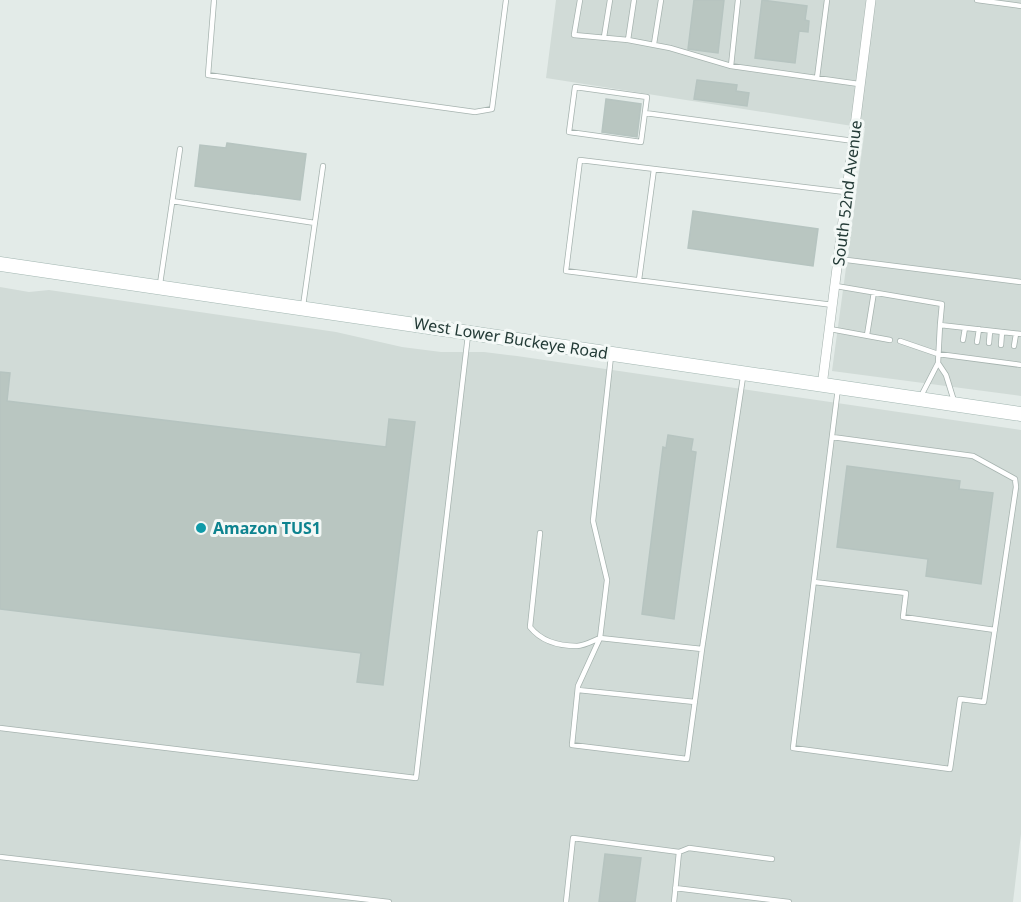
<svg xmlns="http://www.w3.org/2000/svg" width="1021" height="902" font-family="'Noto Sans',sans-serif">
<rect width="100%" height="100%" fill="#e3ebe8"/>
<path fill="#d1dbd7" d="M556 0H1021V396L832 371 865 128 546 78Z
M0 287 29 292 49 290 336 332 402 347 441 352H484L517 356 1021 430V834L1013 902H0Z"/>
<path fill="#b9c6c1" stroke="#b6c4c0" stroke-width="1.5" d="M694 0H724L718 53 688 49Z
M762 0 807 6 805 20 809 21 808 32 799 31 795 63 755 58Z
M697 80 737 85 736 91 749 93 747 106 694 99Z
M606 99 641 104 637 137 602 132Z
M227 143 306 154 300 200 195 186 200 145 226 148Z
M693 211 818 229 813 266 688 248Z
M0 372 10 373 7 401 386 447 389 419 415 422 383 685 357 682 361 653 0 609Z
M668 435 693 439 691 451 696 452 674 619 642 614 663 447 666 448Z
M847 466 960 481 959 489 993 493 981 584 926 576 928 559 837 547Z
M605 854 641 858 635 902H599Z"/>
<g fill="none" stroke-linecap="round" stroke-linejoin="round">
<defs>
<path id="service" d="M214 0 208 75 475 112 492 109 506 0
M580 0 574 35 628 40
M634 0 628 40 670 48 731 66 859 84
M977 0 1021 6
M604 37 610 0
M654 44 661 0
M731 66 738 0
M817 78 827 0
M575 87 647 97 641 142 569 132Z
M645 113 854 141
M172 201 315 223
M839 259 1021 282
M639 280 654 169
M160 284 180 149
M836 286 942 304 940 325
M833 305 566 271 580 160 845 192
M303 306 323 166
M830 329 890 340
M867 335 874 292
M963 340 965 328
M900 341 938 354 1021 365
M977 342 979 329
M989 343 990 331
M1001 345 1002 332
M1014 346 1016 334
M611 356 593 521 607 580 600 638 702 649 743 377
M938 363 946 375 954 401
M921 396 938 363 940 325 1021 334
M832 437 973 456 1015 479 1016 487 984 702 960 699 950 769 793 748 838 388
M540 533 530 627C541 641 559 646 577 646 584 646 593 641 600 638L578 686 572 745 687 759 702 649
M814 582 906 593 903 617 995 630
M578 690 695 702
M0 728 416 778 468 335
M679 852 689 848 772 859
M0 857 389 902
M675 888 789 902
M566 902 573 838 679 852 674 902"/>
<path id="minor" d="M822 386 871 0"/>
<path id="secondary" d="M0 264 1021 414"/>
</defs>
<use href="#service" stroke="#a6b3af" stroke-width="6"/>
<use href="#minor" stroke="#a6b3af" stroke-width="10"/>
<use href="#secondary" stroke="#a2b6b1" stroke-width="15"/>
<use href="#service" stroke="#fff" stroke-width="4.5"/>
<use href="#minor" stroke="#fff" stroke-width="9"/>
<use href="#secondary" stroke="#fff" stroke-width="14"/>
</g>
<circle fill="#0f9aa8" stroke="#f3f8f6" stroke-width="2" cx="201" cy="528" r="6"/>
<g text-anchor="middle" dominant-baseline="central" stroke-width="6" stroke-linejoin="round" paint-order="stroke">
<g font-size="16" fill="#243b37" stroke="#f3f8f6">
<text transform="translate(847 193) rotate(-83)">South 52nd Avenue</text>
<text transform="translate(511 338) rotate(9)">West Lower Buckeye Road</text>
</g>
<g font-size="16" font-weight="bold" fill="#0d838f" stroke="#f3f8f6" text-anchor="start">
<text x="213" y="528">Amazon TUS1</text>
</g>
</g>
</svg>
